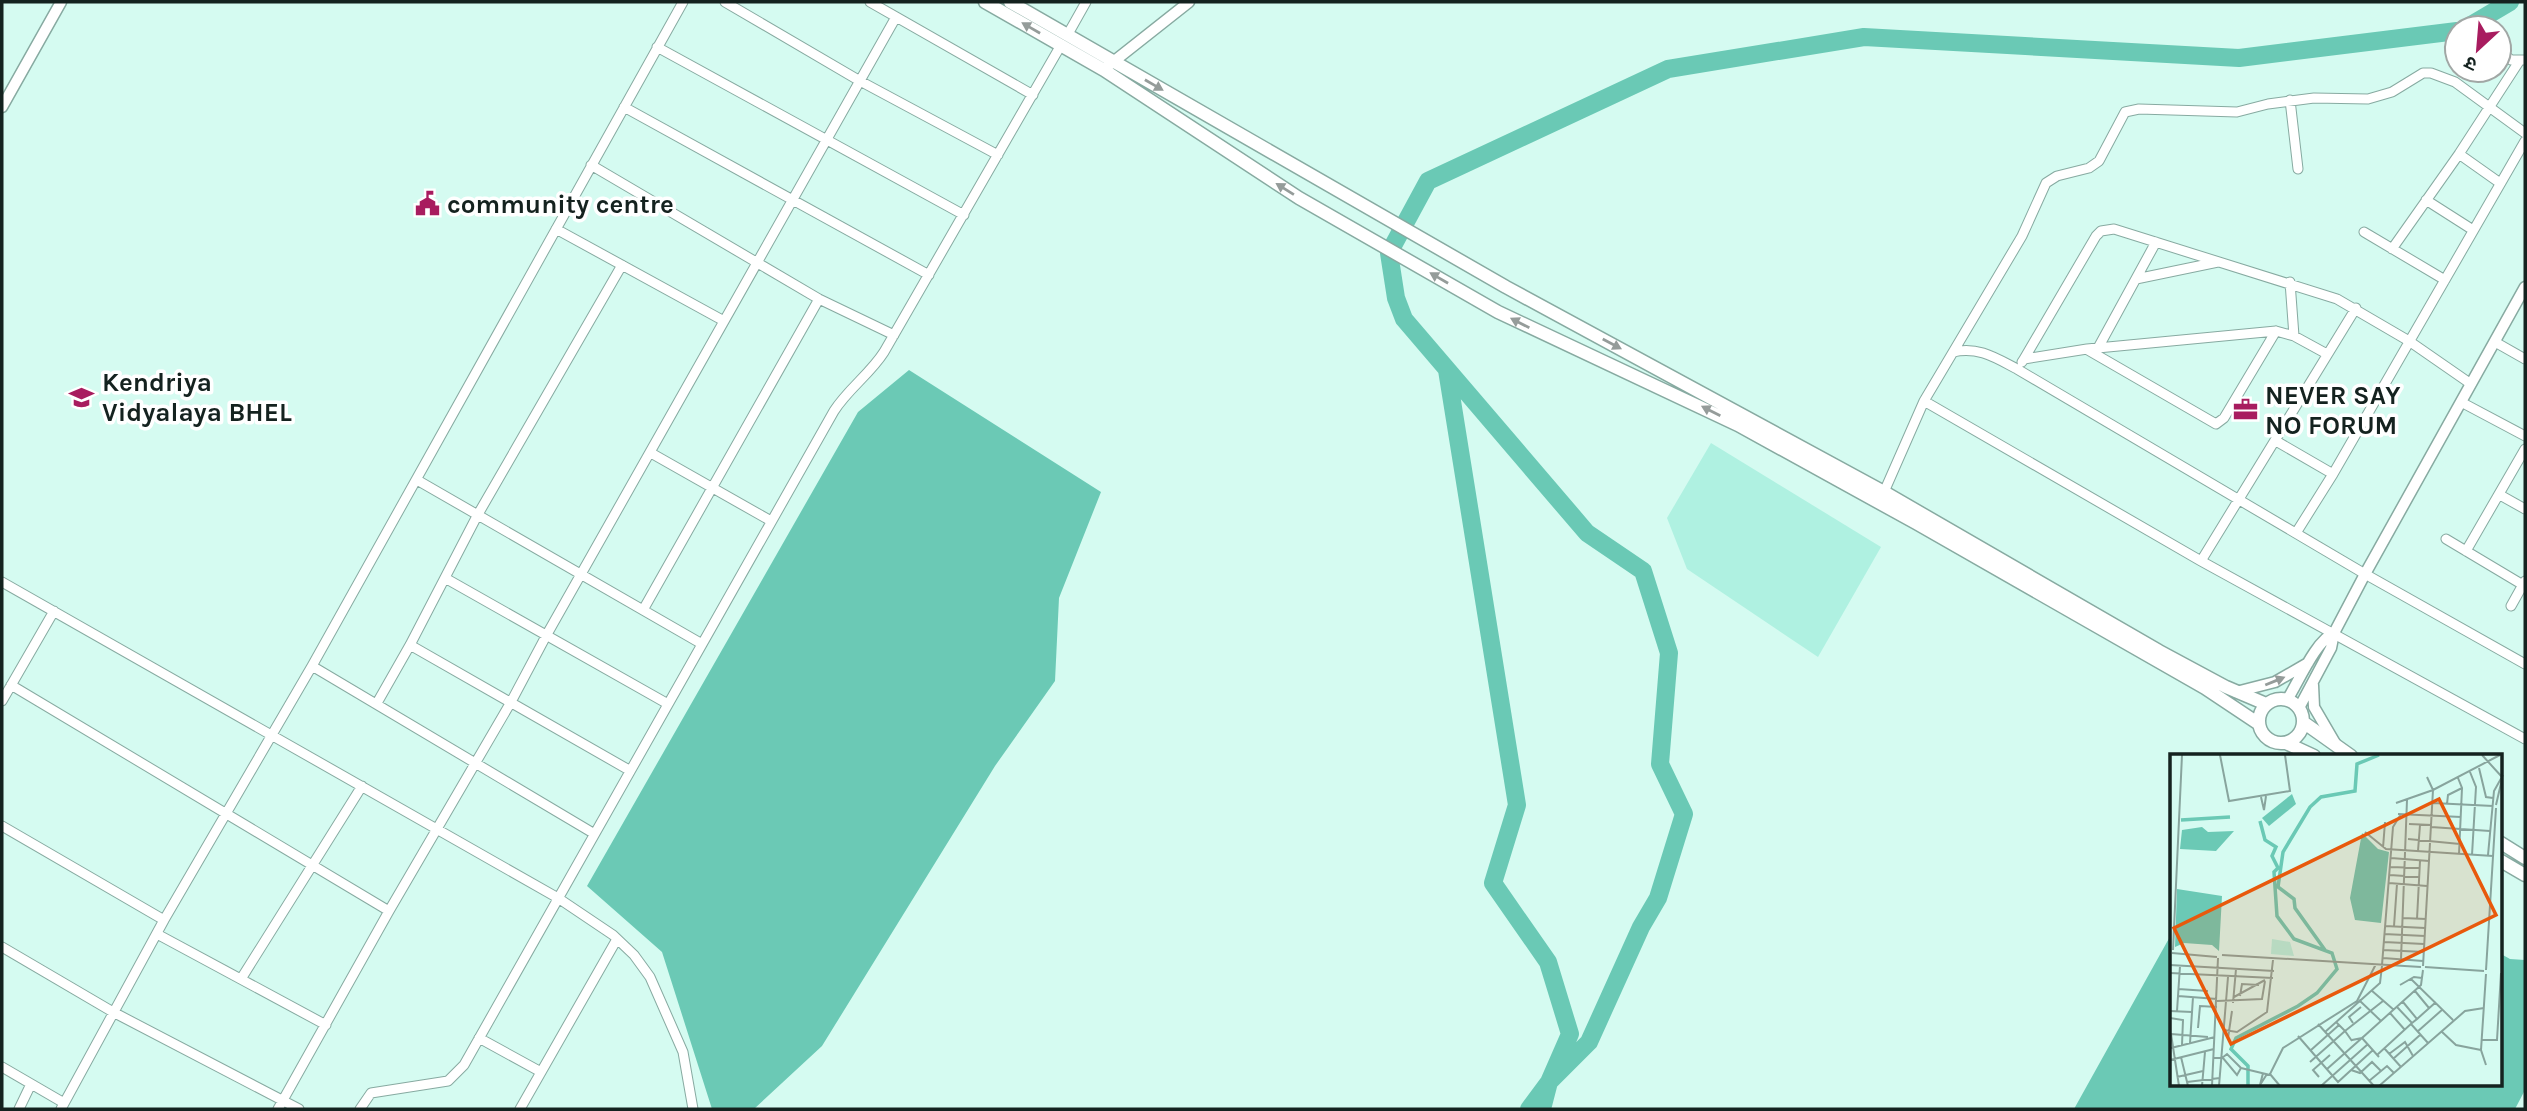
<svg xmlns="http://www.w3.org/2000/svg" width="2527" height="1111" font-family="Karla,'Noto Sans Devanagari',sans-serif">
<rect width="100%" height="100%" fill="#d5fbf1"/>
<path fill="#aff1e1" d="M1711 443 1881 547 1818 657 1687 569 1667 518Z"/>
<path fill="#6bc9b5" d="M909 370 1101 492 1059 598 1055 681 995 766 822 1046 754 1109H712L662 952 587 886 858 412Z
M2172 933V1085H2501V954L2510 959 2525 960V1090L2515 1109H2074Z"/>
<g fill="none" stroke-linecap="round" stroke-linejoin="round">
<path stroke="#6ac9b5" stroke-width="18" d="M2466 28 2510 2
M1447 370 1517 805 1493 883 1548 962 1570 1034 1549 1082 1529 1109
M1542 1109 1549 1082 1589 1042 1641 927 1658 898 1684 814 1660 764 1669 653 1643 571 1587 533 1404 319 1396 298 1389 253 1428 181 1668 69 1864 37 2239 58 2457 31"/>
<defs>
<path id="minor" d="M725 2 860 81 998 155
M870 2 1033 95
M1068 34 1086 2
M657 47 964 215
M2499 50 2511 60H2524
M2290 100 2298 169
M624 107 929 275
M2459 154 2500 183
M591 165 819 299 894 335
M2426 200 2473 230
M556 229 724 321
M2364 232 2445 280
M2392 249 2459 154 2520 60
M2136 279 2218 262
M2290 282 2294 336
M2495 342 2525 359
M2098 348 2156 242
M2088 350 2216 424 2224 418 2276 331
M1953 352C1978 346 1996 358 2017 369L2365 574 2525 664
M2024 359 2096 236 2101 231 2114 229 2337 299 2409 341 2471 384
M2022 362 2024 359 2087 349 2276 331 2294 336 2327 354
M1924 401 2201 561 2525 739
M2461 402 2525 436
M2276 441 2333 474
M651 453 771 521
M417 480 702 644
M1884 492 1924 401 2022 236 2046 183 2057 176 2089 168 2099 161 2125 112 2139 109 2237 112 2268 104 2314 98 2368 99 2392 92 2423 73H2431L2455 82 2525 133
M2500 495 2525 509
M2296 533 2333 474 2525 141
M2446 539 2523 585
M2466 551 2525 449
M2201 561 2356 308
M445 578 668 704
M2 582 558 898 613 935 634 955 650 977 683 1052 693 1109
M2511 606 2525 581
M643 610 819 299
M410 645 629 770
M312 666 593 833
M11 685 389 911
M2 701 54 611
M377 703 410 645 477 516 622 265
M2 826 164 920
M157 934 326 1025
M2 947 113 1012 299 1109
M241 979 362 786
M479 1038 541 1072
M2 1067 64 1103
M19 1109 31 1084
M61 1109 164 920 312 666 683 2
M278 1109 389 911 511 702 546 636 896 17
M360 1109 371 1093 448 1081 464 1065 834 411C848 389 870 374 884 352L1061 45
M520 1109 617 939"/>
<path id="tertiary" d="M1108 66 1189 2
M2 107 61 2
M2313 685 2314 707 2335 743
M2236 692 2275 682 2308 663
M2287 700C2298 683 2316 640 2334 633
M2299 708 2331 648 2334 633 2365 574 2525 287"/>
<path id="secondary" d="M985 2 1104 70 1299 198 1498 312 1738 425 1916 523 2205 688 2259 724
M1010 2 1506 287 1884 492 2159 651 2226 687 2266 704
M2259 721a22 22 0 1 1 44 0a22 22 0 1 1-44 0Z
M2303 722 2351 756
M2286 743 2314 756
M2501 843 2525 858
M2501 861 2525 875"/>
</defs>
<use href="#minor" stroke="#87aaa1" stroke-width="11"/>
<use href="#tertiary" stroke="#87aaa1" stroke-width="13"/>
<use href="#secondary" stroke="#87aaa1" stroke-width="15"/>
<use href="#minor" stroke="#fff" stroke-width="9"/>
<use href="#tertiary" stroke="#fff" stroke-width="10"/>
<use href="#secondary" stroke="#fff" stroke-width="12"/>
</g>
<defs><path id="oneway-solid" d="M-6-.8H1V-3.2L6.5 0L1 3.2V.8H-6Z" transform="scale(1.75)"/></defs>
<g fill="#959c9a">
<use href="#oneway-solid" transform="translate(1031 28) rotate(-150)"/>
<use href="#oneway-solid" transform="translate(1154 85) rotate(30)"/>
<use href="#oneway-solid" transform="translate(1285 189) rotate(-148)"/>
<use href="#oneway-solid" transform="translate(1439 278) rotate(-150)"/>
<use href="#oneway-solid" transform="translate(1520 323) rotate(-153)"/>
<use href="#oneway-solid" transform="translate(1612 344) rotate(28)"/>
<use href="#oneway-solid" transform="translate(1711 411) rotate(-153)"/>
<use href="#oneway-solid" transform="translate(2275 681) rotate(-22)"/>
</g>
<defs>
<symbol id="civic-bare" viewBox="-9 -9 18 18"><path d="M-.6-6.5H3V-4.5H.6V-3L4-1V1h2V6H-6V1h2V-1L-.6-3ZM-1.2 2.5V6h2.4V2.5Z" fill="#a81c5f" stroke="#fff" stroke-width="2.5" paint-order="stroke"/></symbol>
<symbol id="school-bare" viewBox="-9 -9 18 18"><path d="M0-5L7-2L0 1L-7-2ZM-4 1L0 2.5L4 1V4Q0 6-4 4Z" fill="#a81c5f" stroke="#fff" stroke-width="2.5" paint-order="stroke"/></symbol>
<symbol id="office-bare" viewBox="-9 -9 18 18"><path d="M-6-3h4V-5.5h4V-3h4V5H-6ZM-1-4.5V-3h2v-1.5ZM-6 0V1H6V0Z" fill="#a81c5f" stroke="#fff" stroke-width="2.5" paint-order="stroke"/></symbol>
</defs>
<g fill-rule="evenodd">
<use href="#civic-bare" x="410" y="186" width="35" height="35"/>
<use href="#school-bare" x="64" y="380" width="35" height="35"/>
<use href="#office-bare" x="2228" y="392" width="35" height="35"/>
</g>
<g text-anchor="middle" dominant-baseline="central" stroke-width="7" stroke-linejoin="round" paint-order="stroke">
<g font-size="26" font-weight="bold" fill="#14221f" stroke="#fff" text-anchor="start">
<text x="447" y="204">community centre</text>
<text x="102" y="382">Kendriya<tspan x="102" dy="30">Vidyalaya BHEL</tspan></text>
<text x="2265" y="395">NEVER SAY<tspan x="2265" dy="30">NO FORUM</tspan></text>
</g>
</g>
<g transform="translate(2170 754)">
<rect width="332" height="332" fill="#d5fbf1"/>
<path d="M102 185 120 188 124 202 101 200Z" fill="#aff1e1"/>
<path d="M32 73 38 78 64 77 46 97 10 95 12 76ZM192 79 208 95 219 98 211 169 185 166 180 144ZM7 135 52 142 49 197 42 191 14 189 5 193Z" fill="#6bc9b5"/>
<path d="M122 40 126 50 99 72 92 64Z" fill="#6ac9b5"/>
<path fill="none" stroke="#6ac9b5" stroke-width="3.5" d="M11 66 60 63M155 196 125 154 124 145 108 133 113 98 140 53 151 43 185 37 187 10 209 1M78 332V312L61 295 66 284 128 252 147 239 167 215 162 199 124 185 107 162 104 118 108 114 102 102 106 93 95 86 90 67"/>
<path fill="none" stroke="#88a49d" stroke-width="2" d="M50 1 59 47 120 37 115 1M312 1 332 23M309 14 316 43 323 44M300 18 306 33 302 101M288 24 292 34 289 100M91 43 94 56 96 42M226 49 263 36 330 1M263 49 323 52M277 50 278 41 292 34M326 51 332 25M228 60 291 63M239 70 262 71M261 73 320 77M195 78 216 95 323 102M238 85 290 90M0 92V115M213 94 215 68M248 97 250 71M318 101 324 37 333 21M221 104 259 107M220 113 250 114M220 121 249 123M219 129 257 132M233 164 256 165M247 165 250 107M215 172 255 174M224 172 227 130M214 180 255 182M214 188 254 190M3 196 12 1M213 196 254 198M2 199 47 203M52 201 251 213M213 204 253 207M231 205 237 46M0 211 104 217M212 211 223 73 231 60M253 212 263 36 257 23M255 213 314 217M316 216 326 54M0 219 103 224M241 225 283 266M230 231 244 223 252 224M8 235 38 237M201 236 224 256M245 237 259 254M8 242 47 245M70 242 72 230 89 231M64 243 95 226M189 246 211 267M47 247 92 245 95 227M233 248 247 265 242 269M63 249 66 215M0 257 22 258M7 257 10 212M220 259 235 276M0 264 13 266 12 291M247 265 266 248M166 268 175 277 213 247M183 269 179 263 191 253M148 270 204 332M241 270 258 289M28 274 30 252 47 253M54 276 67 278 97 258 103 206M271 277 286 291 311 296M155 278 210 229 212 212M247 278 273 255M1 280 9 332M1 280 38 283M128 282 168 328 203 296M58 284 62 257M182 286 192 284 251 231 253 216M312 286H327L331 219M20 289 23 243M1 294 45 283M214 294 231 313M141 296 169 271M219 300 235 288 243 302M207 301 242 269 227 253M11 303 18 332M44 304H53L67 321 71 314 57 300 52 304M223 305 250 281M0 306 44 295M140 308 175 277 182 287M316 311 311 296 316 220M71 314 100 321M157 315 192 284 209 303M181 316 190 319 202 308 211 317M93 319 90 331 97 320M7 323 33 317M149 323 143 316 160 301M199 327 217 312 224 319M17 328 50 324M32 332 35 298M42 332 48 204M49 332 58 223M110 332 100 320 113 294 187 247 206 210M151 332 198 290M209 332 295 257 314 254"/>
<path fill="#e8590c" fill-opacity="0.15" stroke="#e8590c" stroke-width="3.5" d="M269 45 326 161 61 290 4 174Z"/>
<rect width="332" height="332" fill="none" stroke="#14221f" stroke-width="3.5"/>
</g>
<rect width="2527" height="1111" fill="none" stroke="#14221f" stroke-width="7"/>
<g transform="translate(2478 49) rotate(206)"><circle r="33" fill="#ffffff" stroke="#a1a7a5" stroke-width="2"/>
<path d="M0-5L12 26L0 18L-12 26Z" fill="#a81c5f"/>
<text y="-10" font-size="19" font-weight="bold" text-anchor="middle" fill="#14221f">उ</text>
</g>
</svg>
